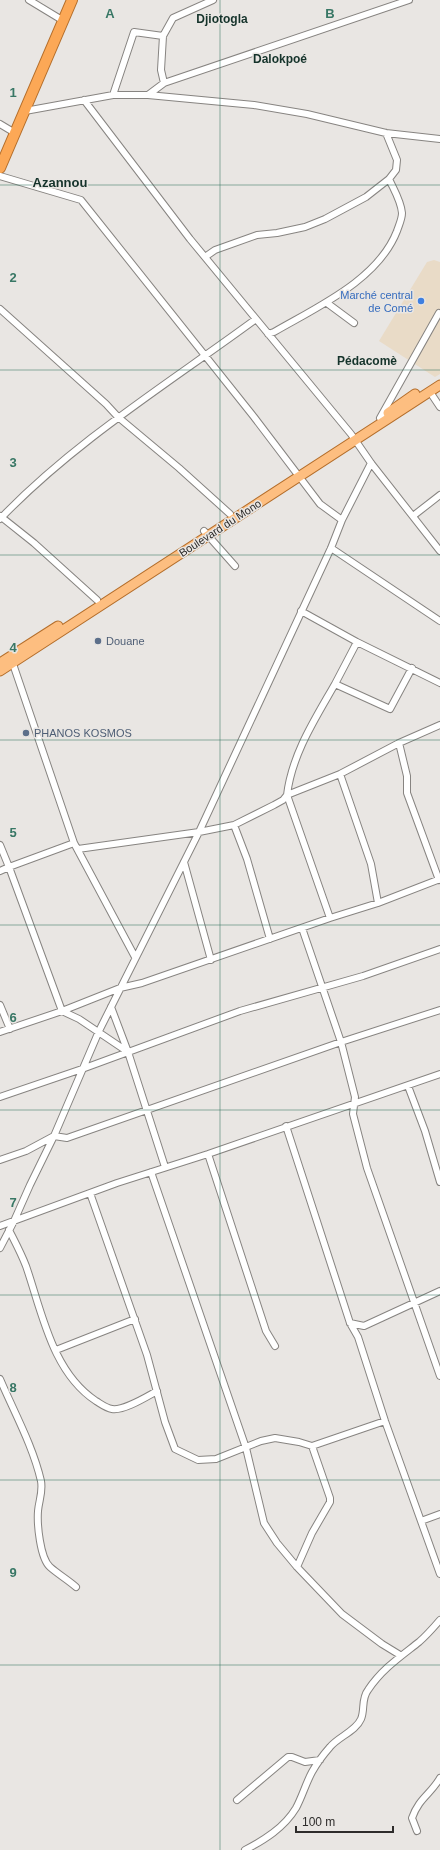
<svg xmlns="http://www.w3.org/2000/svg" width="440" height="1850" font-family="Helvetica,sans-serif">
<rect width="100%" height="100%" fill="#e9e6e3"/>
<path fill="#e9dbc7" d="M434 260 440 262V374L435 377 379 341 427 262Z"/>
<g fill="none" stroke-linecap="round" stroke-linejoin="round">
<defs>
<path id="minor" d="M29 0 62 20
M163 36 161 70 164 83
M113 95 134 32 163 36 173 18 213 0
M148 95 254 105 307 114 386 133 440 139
M84 100 190 239 351 434 371 463 440 551
M25 111 113 95H148L164 83 409 0
M0 124 15 133
M0 176 81 200 254 417 320 504 342 520
M205 257 215 250 257 235 277 233 305 227 325 219 366 197 389 179 396 170 397 160 386 133
M327 303 354 323
M0 309 106 404 118 417 179 468 230 514
M268 334 274 332C317 307 378 280 397 231 399 225 402 219 402 213 401 201 394 190 389 179
M430 392 440 407
M380 418 439 313
M0 516 34 543 97 600
M413 516 440 495
M0 519C75 441 169 383 256 319
M204 531 235 566
M331 548 440 621
M301 611 357 642 440 683
M357 642 335 684 390 709 412 668
M12 661 74 843 135 957
M399 743 407 776V793L439 880
M340 774 371 864 378 903
M234 825 247 859 270 939
M0 845 9 867 74 843
M78 849 199 832 234 825 274 805 283 800 287 795 340 774 399 743 440 725
M184 862 211 960
M0 871 9 867 62 1011 0 1032
M330 918 287 795C292 754 315 719 335 684
M302 928 341 1042 355 1097 353 1114 367 1168 440 1376
M0 1005 10 1029
M111 1007 128 1052 165 1167
M62 1011 120 988 142 983 330 918 378 903 440 879
M62 1011 79 1019 128 1052
M408 1086 425 1131 440 1182
M0 1097 82 1069 240 1011 363 976 440 949
M286 1126 350 1323 358 1337 385 1421 440 1574
M208 1154 266 1331 275 1346
M0 1160 26 1151 54 1136 67 1138 87 1131 341 1042 440 1010
M151 1172 246 1448 264 1523 277 1543 297 1567 342 1614 382 1644 400 1655
M90 1193 147 1355 165 1422 175 1449 198 1460 216 1459 261 1441 275 1438 299 1442 312 1446 385 1421
M0 1226 117 1183 208 1154 440 1074
M9 1230C15 1242 21 1253 26 1266 42 1312 52 1372 96 1401 101 1404 106 1408 112 1409 124 1411 146 1397 157 1391
M0 1248 14 1221 30 1185 54 1136 99 1031 199 832 331 548 342 520 371 463
M350 1323 364 1326 440 1291
M56 1350 135 1319
M0 1379C14 1412 33 1446 41 1481 43 1492 39 1500 38 1511 37 1524 40 1558 50 1567 58 1574 68 1580 76 1587
M421 1521 440 1514
M297 1567 312 1533 330 1502V1498L312 1446
M237 1800 288 1757H292L305 1762 320 1760
M417 1831 412 1818C419 1798 431 1794 440 1778
M245 1850C264 1840 284 1828 296 1808 302 1797 306 1783 312 1772 317 1763 323 1755 330 1747 338 1737 356 1731 361 1719 365 1710 361 1699 368 1690 382 1669 400 1657 419 1642 426 1636 434 1627 440 1620"/>
<path id="primary" d="M388 413 415 394
M0 663 58 626
M0 671 440 385"/>
<path id="trunk" d="M0 168 72 0"/>
</defs>
<use href="#minor" stroke="#878481" stroke-width="8"/>
<use href="#primary" stroke="#b46e2b" stroke-width="11"/>
<use href="#trunk" stroke="#b46e2b" stroke-width="12"/>
<use href="#minor" stroke="#fff" stroke-width="6"/>
<use href="#primary" stroke="#fdbe80" stroke-width="9"/>
<use href="#trunk" stroke="#fca856" stroke-width="10"/>
</g>
<path fill="none" stroke="#387765" stroke-width="1" stroke-opacity="0.55" d="M220 0V1850M0 185H440M0 370H440M0 555H440M0 740H440M0 925H440M0 1110H440M0 1295H440M0 1480H440M0 1665H440"/>
<circle fill="#3f7fe0" stroke="#e9e6e3" stroke-width="1.5" cx="421" cy="301" r="4"/>
<g fill="#5c6f8a" stroke="#e9e6e3" stroke-width="1.5">
<circle cx="98" cy="641" r="4"/>
<circle cx="26" cy="733" r="4"/>
</g>
<g text-anchor="middle" dominant-baseline="central" stroke-width="3" stroke-linejoin="round" paint-order="stroke">
<g font-size="11" fill="#366cbe" stroke="#e9e6e3" text-anchor="end">
<text x="413" y="295">Marché central<tspan x="413" dy="13">de Comé</tspan></text>
</g>
<g font-size="11" fill="#2e2c2b" stroke="#e9e6e3">
<text transform="translate(220 528) rotate(-33)">Boulevard du Mono</text>
</g>
<g font-size="11" fill="#4e5e75" stroke="#e9e6e3" text-anchor="start">
<text x="106" y="641">Douane</text>
<text x="34" y="733">PHANOS KOSMOS</text>
</g>
<g font-size="12" font-weight="bold" fill="#15332b" stroke="#e9e6e3">
<text x="222" y="19">Djiotogla</text>
<text x="280" y="59">Dalokpoé</text>
<text x="367" y="361">Pédacomè</text>
</g>
<g font-size="13" font-weight="bold" fill="#15332b" stroke="#e9e6e3">
<text x="60" y="182">Azannou</text>
</g>
</g>
<g font-size="13" text-anchor="middle" font-weight="bold" fill="#387765" stroke="#e9e6e3" stroke-width="3" stroke-linejoin="round" paint-order="stroke">
<text x="110" y="18">A</text>
<text x="330" y="18">B</text>
<text x="13" y="97">1</text>
<text x="13" y="282">2</text>
<text x="13" y="467">3</text>
<text x="13" y="652">4</text>
<text x="13" y="837">5</text>
<text x="13" y="1022">6</text>
<text x="13" y="1207">7</text>
<text x="13" y="1392">8</text>
<text x="13" y="1577">9</text>
</g>
<path d="M296 1826v6h97v-6" fill="none" stroke="#2e2c2b" stroke-width="2"/>
<text x="302" y="1826" font-size="12" fill="#2e2c2b" stroke="#e9e6e3" stroke-width="3" paint-order="stroke">100 m</text>
</svg>
